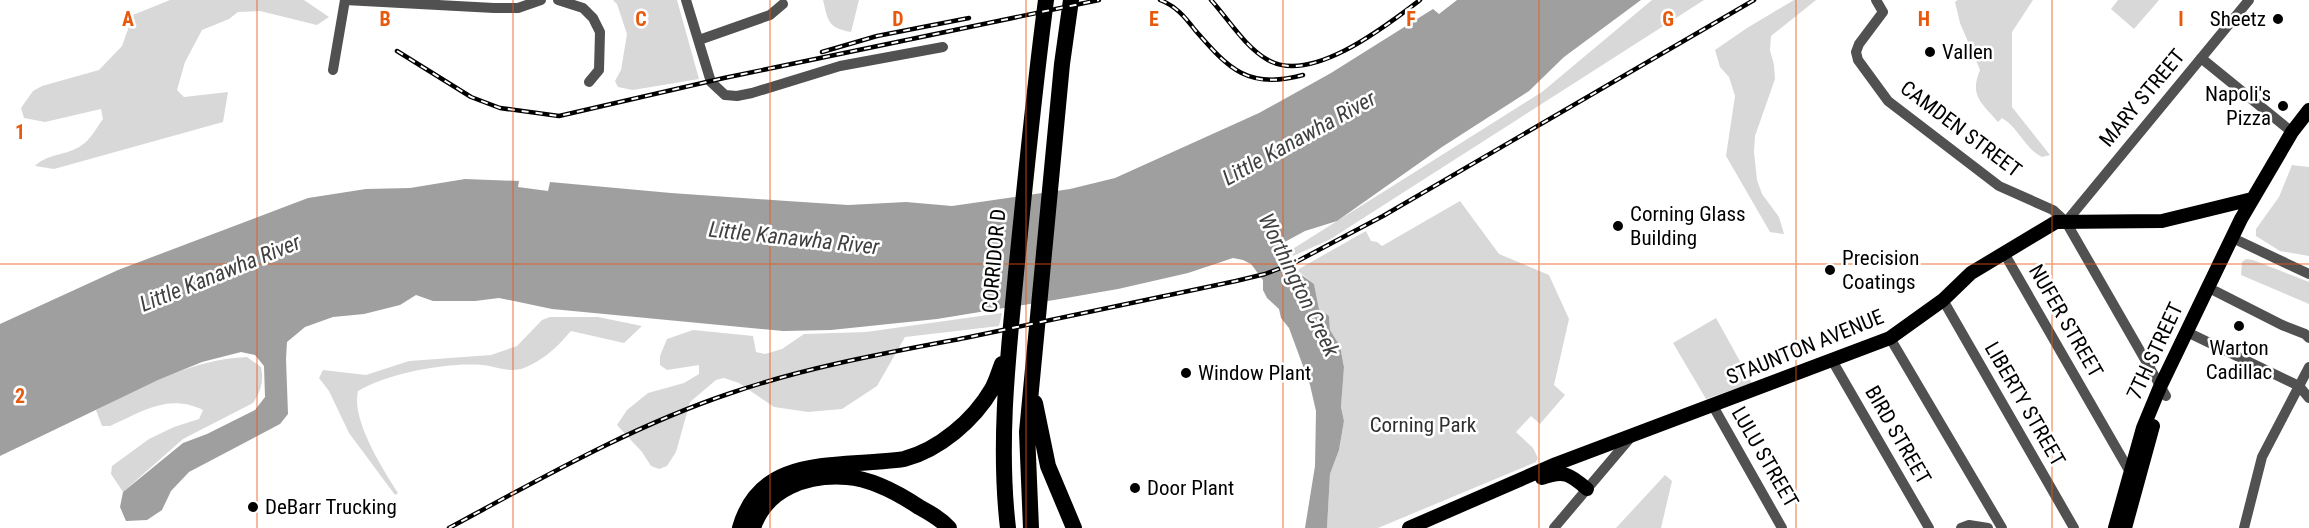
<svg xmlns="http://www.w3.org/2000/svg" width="2309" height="528" font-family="'Roboto Condensed',sans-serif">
<rect width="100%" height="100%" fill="#fff"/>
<path fill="#d8d8d8" d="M170 0H304L329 17 317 25 260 11 238 12 229 19 202 30 185 62 177 90 184 97 228 92 223 122 54 169 35 166C48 153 67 156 82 145 90 140 97 127 103 119L101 109 45 122 24 118 21 108 33 91 42 86 99 70 122 46 133 15Z
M613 0H677L699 79 633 90 618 87 615 81 621 70 627 34 617 4Z
M823 0H859L851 32C828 28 828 21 823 0Z
M1652 0H1704L1329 240 1293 256 1291 250 1542 92Z
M1794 0H1816L1771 36 1770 50 1774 65 1775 79 1755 136 1754 152 1757 180 1762 194 1779 217 1784 234 1770 232 1726 156 1735 96 1729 77 1720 67 1715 50 1747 28Z
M1958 0H2033L2012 32V107L2050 155 2042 157C2024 148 2019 128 2002 118L1998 122C1982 103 1969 96 1980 70L1960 23 1955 2Z
M2118 0H2159L2134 29 2111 9Z
M2292 165 2309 167V256L2280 251 2256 236V229L2279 197Z
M1460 201 1499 254 1549 275 1569 319 1554 385 1565 395 1540 424 1531 416 1516 432 1533 448 1538 458 1536 462 1378 528H1327L1330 474 1339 450 1344 421 1341 407 1344 366 1340 346 1330 330 1329 316 1319 309 1314 284 1297 270 1366 231 1371 241 1377 242 1382 246Z
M2246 259 2253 260 2309 282V304L2241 275 2242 262Z
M1002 313 999 326 905 337 877 386 842 409 808 412 774 407 739 383 724 378 716 380 690 402 676 452 667 466 659 469 651 466 642 452 617 425 627 410 648 393 684 383 699 374V365L667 370 660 365V356L667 339 693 330 753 336 756 352 765 354 782 349 804 334 866 332Z
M550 317H598L642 326 624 343 571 331C557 347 544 360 524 368 509 373 498 367 483 365 447 362 389 373 358 391 351 420 383 469 398 493L395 495 349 433 329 391 319 378 323 370 366 375 409 361 491 355 517 346 542 320Z
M1716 318 1752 383 1706 399 1673 343Z
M247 357 261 367C264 380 261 392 253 403L183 439 123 492 111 474 112 466 149 439 174 427 199 419 203 410C168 393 142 412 110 426H102L96 410C143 386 194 359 247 357Z
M1665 475 1672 481 1661 528H1616Z"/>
<path fill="#9f9f9f" d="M1457 0H1641L1564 57 1529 91 1442 147 1337 221 1305 231 1281 244C1287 267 1296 270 1314 284L1319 309 1329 316 1330 330 1340 346 1344 367 1341 407 1344 421 1339 450 1330 474 1327 528H1305L1315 466 1316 411 1310 385 1289 328 1281 318 1279 309 1267 298 1263 290V280L1251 264 1243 260 1233 258 1188 273 1118 289 1066 298 937 319 831 330 783 331 552 309 499 298 475 301H433L416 295 400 305 364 314 333 317 305 327 287 342 286 359 288 414 280 424 189 472 171 491 162 510 147 520 126 521 120 507 123 492 183 443 207 434 255 410 265 397 264 366 255 355 241 352 202 362 158 380 0 456V324L118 270 308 198 366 189 410 188 465 179 519 181 518 187 548 191 550 182 671 193 787 201 848 205 906 202 952 206 1070 189 1115 178 1259 113 1331 73 1433 9 1439 14Z"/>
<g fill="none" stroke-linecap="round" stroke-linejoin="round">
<path stroke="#515151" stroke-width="10" d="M345 0 494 8H518L541 0
M558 0 583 8 593 18 600 32 599 70 589 82
M686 0 711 82 725 95 737 96 752 93 840 66 943 47
M1876 0 1883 12 1859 44 1856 52 1858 60 1888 101 1999 186 2053 210 2066 222 2166 396
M699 40 770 15 783 4
M2201 58 2292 132
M333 70 345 0
M2066 222 2249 0
M2239 241 2309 274
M2004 253 2130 472
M2215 291 2282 325 2305 334 2309 338
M1943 300 2074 528
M2187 332 2299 386 2309 398
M1890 338 2002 528
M1833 362 1929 528
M1713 406 1782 528
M1554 528 1631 437
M1961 528 1969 525 1988 528
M2244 528 2262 457 2309 367"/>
<path stroke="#000" stroke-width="14" d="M1542 478C1564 470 1570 474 1587 489
M1409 528 1556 464 1890 338 1943 300 1971 273 2056 222 2162 221 2252 199
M2115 528 2143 428 2160 387 2241 219 2292 132 2309 110
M2125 528 2153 426"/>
<path stroke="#000" stroke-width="16" d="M1035 403 1048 466 1074 528
M740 528C758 464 817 466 872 462 882 461 894 461 904 459 939 450 974 420 992 389 996 382 999 372 1002 364
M753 528C766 488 808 474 847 477 872 479 898 493 919 507 930 513 941 519 949 528
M1008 528C998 443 1008 357 1016 273 1025 182 1034 91 1046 0
M1031 528 1027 432 1062 64 1071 0"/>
<defs>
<path id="rail" d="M1160 0C1176 6 1185 17 1195 30 1229 69 1248 90 1303 75
M1211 0C1229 20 1245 47 1268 60 1311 85 1386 26 1420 0
M397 51 471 97 500 108 559 116 724 78 1099 0
M822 52 877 36 969 18
M449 528C540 479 632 426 731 393 807 367 886 353 965 338 1055 319 1146 300 1236 281L1265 274 1294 263 1383 216 1754 0"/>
</defs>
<use href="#rail" stroke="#000" stroke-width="4.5"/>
<use href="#rail" stroke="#fff" stroke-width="2" stroke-dasharray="7" stroke-linecap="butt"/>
</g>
<path fill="none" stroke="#e8590c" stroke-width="1.5" stroke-opacity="0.55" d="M257 0V528M513 0V528M770 0V528M1026 0V528M1283 0V528M1539 0V528M1796 0V528M2052 0V528M0 264H2309"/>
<g fill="#000" stroke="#fff" stroke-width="2">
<circle cx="2278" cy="19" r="6"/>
<circle cx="1930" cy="52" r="6"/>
<circle cx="2283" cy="106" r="6"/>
<circle cx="1618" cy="226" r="6"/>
<circle cx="1830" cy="270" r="6"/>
<circle cx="2239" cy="326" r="6"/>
<circle cx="1186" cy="373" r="6"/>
<circle cx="1135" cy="488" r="6"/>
<circle cx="253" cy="507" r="6"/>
</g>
<g text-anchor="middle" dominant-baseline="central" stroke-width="5" stroke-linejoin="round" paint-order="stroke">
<g font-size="21" fill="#000" stroke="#fff" text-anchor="start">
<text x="2266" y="19" text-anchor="end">Sheetz</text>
<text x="1942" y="52">Vallen</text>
<text x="2271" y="94" text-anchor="end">Napoli's<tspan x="2271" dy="24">Pizza</tspan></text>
<text x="1630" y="214">Corning Glass<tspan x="1630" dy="24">Building</tspan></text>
<text x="1842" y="258">Precision<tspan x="1842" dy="24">Coatings</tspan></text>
<text x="2239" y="348" text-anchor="middle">Warton<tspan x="2239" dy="24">Cadillac</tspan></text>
<text x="1198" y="373">Window Plant</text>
<text x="1147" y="488">Door Plant</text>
<text x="265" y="507">DeBarr Trucking</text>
</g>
<g font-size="21" fill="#000" stroke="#fff">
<text transform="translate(2142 98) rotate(-50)">MARY STREET</text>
<text transform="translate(1961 129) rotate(37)">CAMDEN STREET</text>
<text transform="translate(994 261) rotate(-85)">CORRIDOR D</text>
<text transform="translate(2066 321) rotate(60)">NUFER STREET</text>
<text transform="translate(1805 347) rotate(-22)">STAUNTON AVENUE</text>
<text transform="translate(2155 351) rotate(-65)">7TH STREET</text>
<text transform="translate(2025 404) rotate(60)">LIBERTY STREET</text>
<text transform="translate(1898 435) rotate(60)">BIRD STREET</text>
<text transform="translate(1765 457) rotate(60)">LULU STREET</text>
</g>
<g font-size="21" fill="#2f2f2f" stroke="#fff">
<text x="1423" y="425">Corning Park</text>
</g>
<g font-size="22" font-style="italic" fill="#404040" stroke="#fff">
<text transform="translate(1299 138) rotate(-29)">Little Kanawha River</text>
<text transform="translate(794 238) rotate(6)">Little Kanawha River</text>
<text transform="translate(220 273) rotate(-22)">Little Kanawha River</text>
<text transform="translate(1299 285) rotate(64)">Worthington Creek</text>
</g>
</g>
<g font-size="20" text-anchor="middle" font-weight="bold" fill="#e8590c" stroke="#fff" stroke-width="5" stroke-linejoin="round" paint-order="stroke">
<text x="128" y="26">A</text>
<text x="385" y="26">B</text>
<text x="641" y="26">C</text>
<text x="898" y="26">D</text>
<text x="1154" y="26">E</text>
<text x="1411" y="26">F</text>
<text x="1668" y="26">G</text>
<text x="1924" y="26">H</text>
<text x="2181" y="26">I</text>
<text x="20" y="139">1</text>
<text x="20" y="403">2</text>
</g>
</svg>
